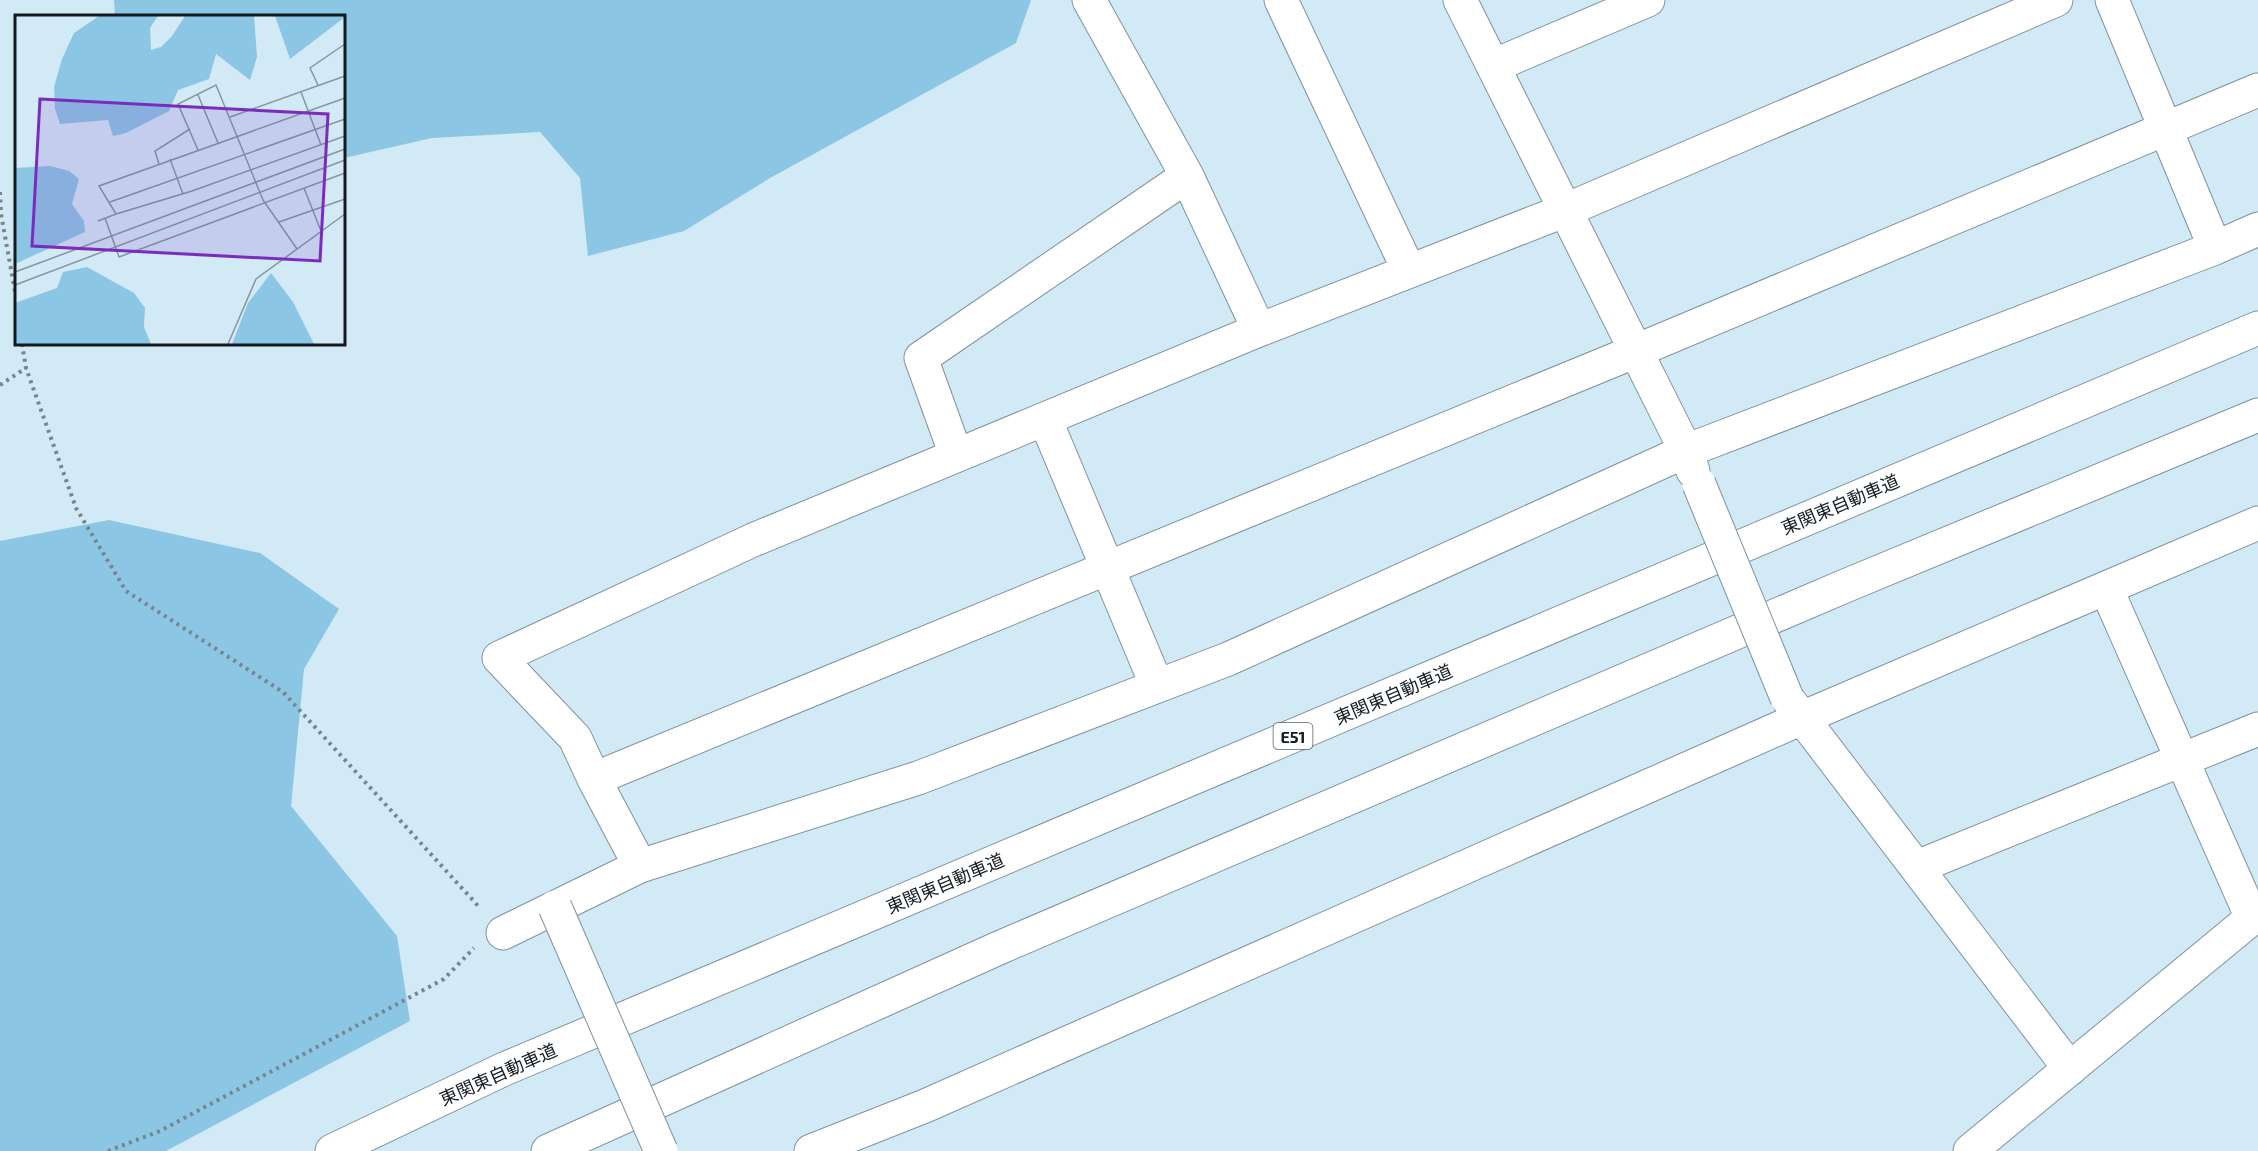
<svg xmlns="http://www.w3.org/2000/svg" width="2258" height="1151" font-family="'Exo 2','Noto Sans JP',sans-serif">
<rect width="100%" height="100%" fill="#d2e9f6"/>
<path fill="#8cc6e5" d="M114 0H1031L1016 43 770 178 684 231 588 256 580 178 540 132 432 138 344 158V16H115Z
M109 520 260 553 339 609 304 669 291 806 397 936 410 1021 166 1151H0V541Z"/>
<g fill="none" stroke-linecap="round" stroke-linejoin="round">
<defs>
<path id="minor" d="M1089 0 1187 176 1259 330
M1281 0 1409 271
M1460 0 1686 451 1693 471
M2056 0 1566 210 1259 330 753 540 499 658 575 738 594 779 640 866 918 778 1228 659 1686 451 2215 248 2258 229
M2112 0 2215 248
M1493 66 1648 0
M1045 419 1157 686
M956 455 921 358 1187 176
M2106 588 2252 918
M1790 702 2070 1069
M594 779 1636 351 2258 90
M1917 867 2258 729
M503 933 640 866
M811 1151 925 1106 1802 718 2258 523
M1970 1151 2258 913"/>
<path id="highway" d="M332 1151 502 1070 2258 328
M548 1151 1001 947 1845 586 2258 415"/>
</defs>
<use href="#minor" stroke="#7d939e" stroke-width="35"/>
<use href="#highway" stroke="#7d939e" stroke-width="35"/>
<path stroke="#76858f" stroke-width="4" stroke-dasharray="3 4.5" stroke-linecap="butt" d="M0 192 1 214 16 297
M22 344 26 368 76 508 126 591 283 692 480 908
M0 385 26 368
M108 1151 160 1131 444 979 474 948"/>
<use href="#minor" stroke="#fff" stroke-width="33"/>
<use href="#highway" stroke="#fff" stroke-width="33"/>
<defs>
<path id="minor-bridge" d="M1699 484 1787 698
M555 907 661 1151"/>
</defs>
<use href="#minor-bridge" stroke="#7d939e" stroke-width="35" stroke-linecap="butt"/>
<use href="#minor-bridge" stroke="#fff" stroke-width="33"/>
</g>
<g text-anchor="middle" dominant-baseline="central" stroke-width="4.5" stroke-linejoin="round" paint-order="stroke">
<rect fill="#fff" stroke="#5a5f63" stroke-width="1.5" x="1273.5" y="723" width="39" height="26" rx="4.5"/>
<g font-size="16" font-weight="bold" fill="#131b20">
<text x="1293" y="736">E51</text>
</g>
<g font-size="18" fill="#131b20" stroke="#fff">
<text transform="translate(1840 504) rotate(-23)">東関東自動車道</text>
<text transform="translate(1393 694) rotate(-23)">東関東自動車道</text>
<text transform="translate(945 883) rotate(-23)">東関東自動車道</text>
<text transform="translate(498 1074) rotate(-24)">東関東自動車道</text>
</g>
</g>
<g transform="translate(15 15)">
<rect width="330" height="330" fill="#d2e9f6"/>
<path d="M84 1H143L135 13 136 35 146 32 157 21 170 1H239L242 42 235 65 201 39 194 64 163 75 154 96 111 118 98 121 93 105 45 109 40 94 39 72 47 44 59 18ZM260 1H330V2L275 44ZM35 151 54 156 64 164 57 189 69 206 70 217 0 249V153ZM72 252 119 278 130 293 129 312 136 329H0V288L42 273 48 257ZM256 258 278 287 299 329H217L233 288Z" fill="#8cc6e5"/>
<path fill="none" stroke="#8697a0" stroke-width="1.5" d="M303 70 295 53 330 29M286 77 306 130M183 80 203 128M330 83 84 171 101 199 177 176 330 121M215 102 330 61M183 135 163 89 201 70 248 185 282 234M155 144 168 179M144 149 140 136 175 114M289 173 306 216M95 187 330 104M90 203 104 242 330 158M83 206 101 199M264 207 330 184M0 257 330 134M0 270 330 145M213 329 241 264 330 199"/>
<path fill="#7b2cbf" fill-opacity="0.15" stroke="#7b2cbf" stroke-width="3" d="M25 84 313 99 305 246 17 231Z"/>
<rect width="330" height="330" fill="none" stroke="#131b20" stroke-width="3"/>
</g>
</svg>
